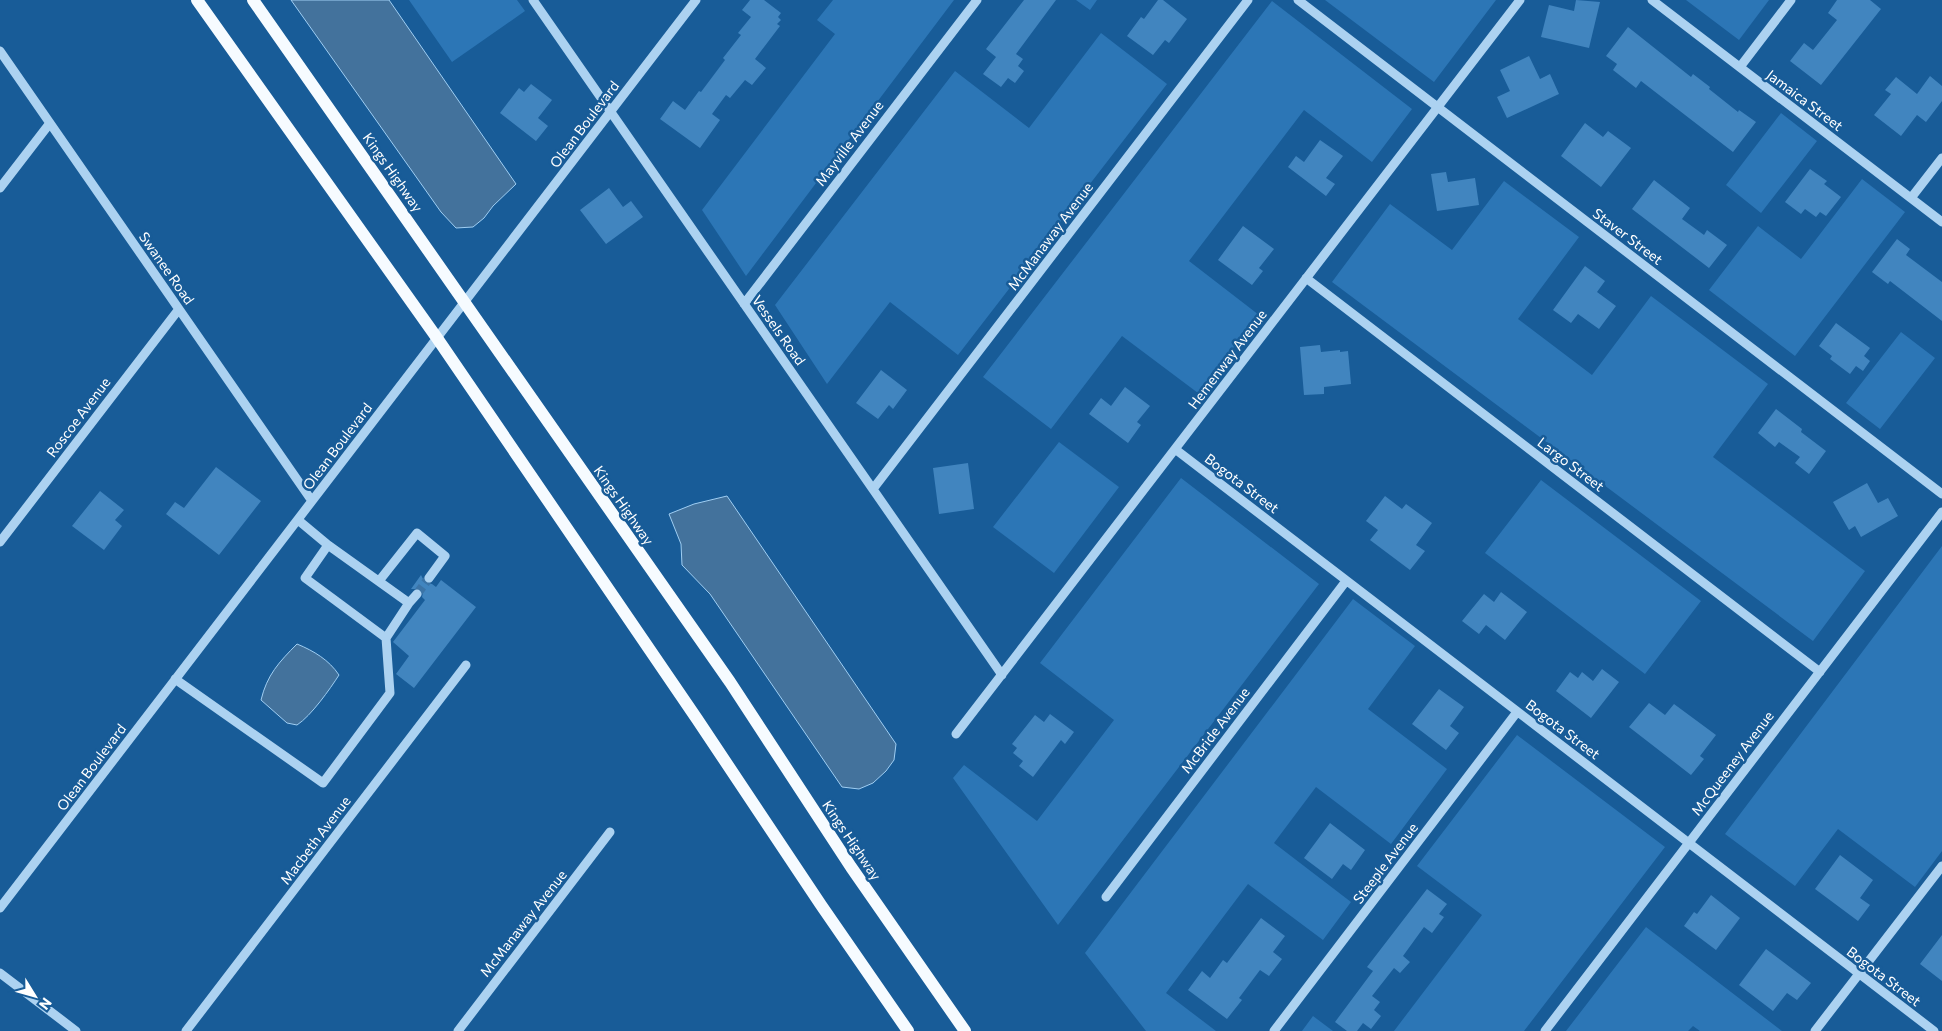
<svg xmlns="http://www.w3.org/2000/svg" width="1942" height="1031" font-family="Commissioner,sans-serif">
<rect width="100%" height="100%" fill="#185c98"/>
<path fill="#2c76b6" d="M409 0H517L525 11 452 62Z
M833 0H954L746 276 702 210 835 34 817 20Z
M1076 0H1097L1090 10Z
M1325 0H1496L1434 82Z
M1686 0H1769L1739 40Z
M1272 1 1412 109 1372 162 1304 110 1189 261 1259 315 1198 393 1122 336 1051 429 983 377Z
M1101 33 1167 84 958 355 890 302 827 384 775 305 955 71 1029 128Z
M1781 113 1817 141 1761 213 1726 185Z
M1862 179 1905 212 1795 356 1709 290 1758 226 1801 259Z
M1504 181 1579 237 1518 319 1592 375 1651 296 1768 384 1713 457 1865 571 1813 641 1332 282 1390 204 1452 250Z
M1901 332 1935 358 1880 429 1846 403Z
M1059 442 1119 487 1054 573 993 527Z
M1181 478 1319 584 1058 925 953 778 964 765 1037 821 1114 720 1040 663Z
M1541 480 1701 601 1645 674 1485 553Z
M1942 546V851L1915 887 1838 829 1795 886 1725 834Z
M1353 599 1415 646 1368 709 1447 769 1391 844 1316 787 1274 843 1351 902 1323 940 1248 884 1166 993 1216 1031H1146L1085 953Z
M1517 735 1665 847 1524 1031H1394L1482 915 1417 866Z
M1646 927 1782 1031H1700L1693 1026 1688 1031H1566Z
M1313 1016 1333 1031H1302Z"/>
<path fill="#43729c" stroke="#9fcef3" d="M291 0H389L516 184 493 206 484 218 473 227 456 228 441 212Z
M727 496 896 744 894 760 886 771 873 783 859 789 842 787 710 594 682 565 681 544 669 514 694 504Z
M297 644C314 651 329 660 339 675 330 689 311 716 297 725L287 723 261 700C267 675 279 662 297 644Z"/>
<path fill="#4185bf" d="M750 0H764L781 13 778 17 781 20 777 24 780 26 755 59 766 68 752 85 745 80 730 98 726 95 712 114 720 120 700 148 660 119 673 101 685 110 699 91 701 92 725 60 723 58 741 35 738 33 751 17 742 10Z
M1024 0H1056L1016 54 1023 59 1018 66 1024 71 1015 83 1008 78 1001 87 983 74 996 57 986 49Z
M1158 0H1163L1187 19 1169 43 1165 40 1153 55 1127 36 1141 17 1144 19Z
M1576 0 1600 2 1589 48 1541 37 1549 5 1574 11Z
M1837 0H1870L1881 9 1821 85 1790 61 1804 43 1813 50 1837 20 1828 13Z
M1628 27 1691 77 1693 74 1710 87 1709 89 1738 112 1739 110 1756 122 1733 152 1641 81 1636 88 1613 70 1617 64 1606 56Z
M1529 56 1540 79 1550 74 1559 94 1507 118 1497 97 1510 91 1500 70Z
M1930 76 1942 86V101L1926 122 1917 115 1901 136 1874 115 1891 94 1885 90 1896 77 1917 94Z
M531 84 552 100 538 118 548 126 536 141 500 113 519 88 524 92Z
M1585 123 1603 137 1608 131 1631 148 1601 187 1561 156Z
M1320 140 1343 156 1326 178 1335 184 1326 196 1288 167 1296 156 1304 162Z
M1810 169 1827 181 1824 184 1841 197 1826 216 1820 212 1816 217 1805 209 1801 214 1785 202Z
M1446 172 1448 182 1475 178 1479 205 1437 211 1431 174Z
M1654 180 1690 208 1682 219 1704 235 1707 230 1727 245 1709 268 1632 209Z
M609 188 623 207 631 201 643 217 606 244 580 210Z
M1243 226 1274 249 1259 268 1263 271 1252 285 1218 260Z
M1897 239 1910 249 1906 255 1942 282V321L1890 281 1888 284 1872 272Z
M1585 266 1605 281 1597 292 1616 306 1599 329 1578 314 1571 323 1553 310Z
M1836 323 1870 348 1864 356 1870 361 1863 371 1856 366 1850 374 1830 359 1832 356 1819 346Z
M1320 345 1321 352 1340 350V352L1348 351 1351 384 1324 387V394L1304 395 1300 347Z
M881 370 907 390 893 409 889 405 878 419 856 403Z
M1125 387 1150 406 1137 422 1141 425 1128 443 1089 414 1101 398 1111 406Z
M1776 409 1802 429 1801 432 1826 451 1809 474 1795 463 1800 457 1779 442 1775 447 1758 433Z
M968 463 974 509 939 514 933 468Z
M216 467 261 501 219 555 166 514 175 502 184 508Z
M1867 483 1878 503 1888 498 1898 516 1861 537 1855 526 1849 530 1833 502Z
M100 491 124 510 115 520 122 526 104 550 72 526Z
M1385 496 1402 509 1406 504 1432 523 1416 545 1425 551 1410 570 1370 540 1378 530 1366 521Z
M421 575 425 583 432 584 436 587 441 580 476 607 414 688 396 674 409 656 393 642 425 600 422 597 423 593 421 589H411Z
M1501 592 1527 612 1505 640 1486 625 1479 634 1462 621 1484 594 1494 602Z
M1602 669 1619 682 1591 718 1556 691 1570 672 1578 678 1582 672 1593 681Z
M1439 689 1464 707 1450 726 1459 733 1446 750 1412 724Z
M1649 703 1665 715 1674 704 1716 735 1700 756 1704 759 1691 775 1629 727Z
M1050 714 1074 732 1065 744 1061 740 1033 777 1019 766 1023 761 1013 753 1017 748 1012 744 1035 715 1044 722Z
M1330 823 1365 850 1351 870 1343 864 1332 879 1304 858Z
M1840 855 1873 880 1860 898 1870 905 1858 921 1815 889Z
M1427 889 1447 904 1439 914 1444 917 1432 933 1424 927 1403 956 1410 962 1400 973 1394 968 1372 996 1380 1002 1374 1010 1381 1016 1371 1029 1363 1023 1357 1031H1347L1335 1022 1373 971 1367 967Z
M1711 895 1740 918 1716 950 1684 926 1694 912 1697 914Z
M1261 918 1285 936 1273 952 1282 959 1269 976 1260 970 1239 998 1242 1000 1227 1019 1188 990 1202 971 1210 978 1223 960 1227 963Z
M1942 935V981L1920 964Z
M1766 949 1811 983 1797 1000 1787 993 1773 1011 1739 985Z"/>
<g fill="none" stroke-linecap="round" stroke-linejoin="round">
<path stroke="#3b74a7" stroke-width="9" stroke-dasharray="9 4.5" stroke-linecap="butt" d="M417 594 429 578"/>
<path stroke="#acd2f1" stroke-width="9" d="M533 0 1002 675
M1298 0 1942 494
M1652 0 1942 222
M0 51 312 501
M1740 67 1791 0
M0 188 50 123
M1911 198 1942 158
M1306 278 1820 672
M744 304 977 0
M1175 449 1934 1031
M873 489 1248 0
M0 542 179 309
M328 545 409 603 386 638
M379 581 417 533 445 556 429 578
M409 603 417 594
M175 679 323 783 390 693 386 638 305 578 328 545 298 520
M956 734 1520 0
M1106 897 1346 581
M0 908 696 0
M0 973 76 1031
M186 1031 466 665
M458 1031 610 832
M1274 1031 1517 712
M1545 1031 1942 512
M1815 1031 1942 866"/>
<path stroke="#f6fbff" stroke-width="12" d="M197 0 437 338 697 719 821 905 908 1031
M253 0 730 682 851 867 965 1031"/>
</g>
<g text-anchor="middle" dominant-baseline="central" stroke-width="5" stroke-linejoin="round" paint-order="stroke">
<g font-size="14" fill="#fff" stroke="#185c98">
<text transform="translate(1805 100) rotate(37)">Jamaica Street</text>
<text transform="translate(584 124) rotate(-53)">Olean Boulevard</text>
<text transform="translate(849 143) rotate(-53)">Mayville Avenue</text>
<text transform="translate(393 172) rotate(55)">Kings Highway</text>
<text transform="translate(1050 236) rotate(-53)">McManaway Avenue</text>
<text transform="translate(1628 236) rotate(37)">Staver Street</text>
<text transform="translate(167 268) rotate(55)">Swanee Road</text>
<text transform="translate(779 330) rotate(55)">Vessels Road</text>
<text transform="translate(1227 359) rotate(-53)">Hemenway Avenue</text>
<text transform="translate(78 417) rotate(-53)">Roscoe Avenue</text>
<text transform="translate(337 446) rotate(-53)">Olean Boulevard</text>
<text transform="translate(1571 464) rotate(37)">Largo Street</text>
<text transform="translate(1242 483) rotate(37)">Bogota Street</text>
<text transform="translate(624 505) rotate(55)">Kings Highway</text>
<text transform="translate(1563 729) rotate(37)">Bogota Street</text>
<text transform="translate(1215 730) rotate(-53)">McBride Avenue</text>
<text transform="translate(1732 763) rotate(-53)">McQueeney Avenue</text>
<text transform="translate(91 767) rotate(-53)">Olean Boulevard</text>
<text transform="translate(315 840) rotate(-53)">Macbeth Avenue</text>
<text transform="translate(852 840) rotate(56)">Kings Highway</text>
<text transform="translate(1385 863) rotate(-53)">Steeple Avenue</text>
<text transform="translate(523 923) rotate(-52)">McManaway Avenue</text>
<text transform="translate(1884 976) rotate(37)">Bogota Street</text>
</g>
</g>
<g transform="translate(35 996) rotate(127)" stroke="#185c98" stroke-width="4" paint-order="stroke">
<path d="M0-4L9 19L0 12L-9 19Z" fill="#ffffff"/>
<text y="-8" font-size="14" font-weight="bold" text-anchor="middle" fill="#ffffff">N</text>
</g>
</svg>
